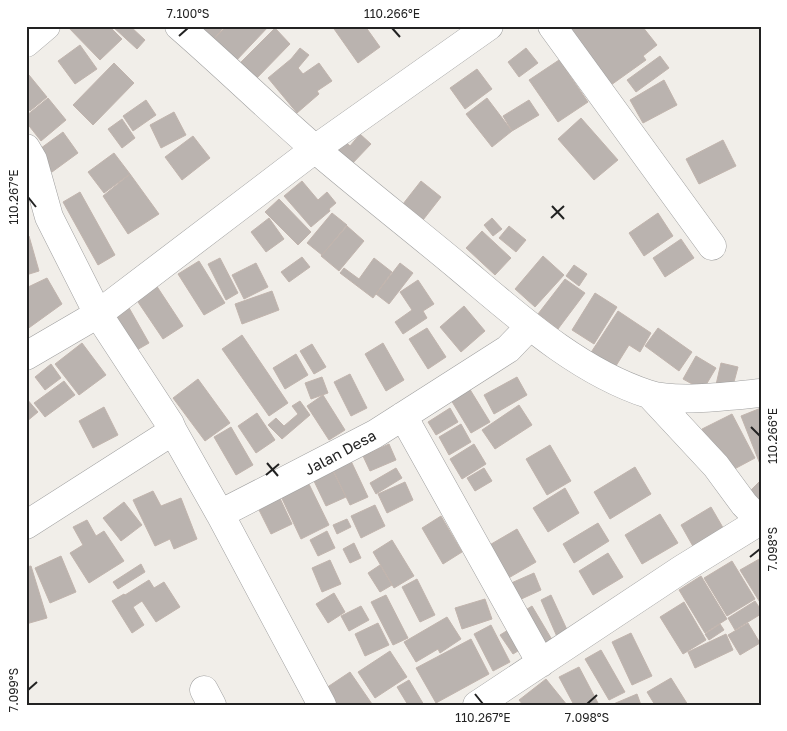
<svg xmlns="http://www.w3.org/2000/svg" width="787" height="731" font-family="'Golos Text',sans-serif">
<rect width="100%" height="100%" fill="#f1eee9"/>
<path fill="#bab3af" stroke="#c1b4ad" d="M67 26H109L122 39 100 60Z
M112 26H130L145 40 137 49Z
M200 26H225L214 39Z
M227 26H269L234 63 212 41Z
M332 26H365L380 47 358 63Z
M568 26H642L657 45 643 56 646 60 611 85Z
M275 28 290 44 254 81 238 65Z
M80 45 97 69 75 84 58 61Z
M300 48 309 55 298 68 303 74 319 63 332 81 317 91 319 94 297 113 268 78 291 59Z
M526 48 538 63 519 77 508 62Z
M660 56 669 68 636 92 627 80Z
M559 60 588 102 558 122 529 80Z
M114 63 134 83 93 125 73 105Z
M477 69 492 89 465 109 450 88Z
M29 75 47 97 30 111 26 106V77Z
M664 80 677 105 643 123 630 100Z
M48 98 66 120 41 141 26 122V116Z
M487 98 512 131 492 147 466 114Z
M146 100 156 115 133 131 123 116Z
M529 100 539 115 512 131 503 116Z
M174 112 186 135 161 148 150 125Z
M581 118 618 160 594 180 558 139Z
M122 119 135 138 122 148 108 129Z
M63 132 78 153 52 172 37 151Z
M360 134 371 144 350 166 328 146 338 135 350 146Z
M193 136 210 158 182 180 165 157Z
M723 140 736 166 699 184 686 159Z
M114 153 130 174 104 193 88 172Z
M130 174 159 214 128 234 103 196Z
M302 181 318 200 327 192 336 203 329 209 330 211 311 227 284 196Z
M421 181 441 197 423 220 403 204Z
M80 192 115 255 98 265 63 202Z
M279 199 311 232 298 245 265 212Z
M332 213 347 225 322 255 307 243Z
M658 213 673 236 644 256 629 233Z
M269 218 284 239 266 252 251 232Z
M492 218 502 229 493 236 484 225Z
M347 226 364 241 339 271 321 256Z
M509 226 526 240 516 252 499 238Z
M482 231 511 258 495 275 466 248Z
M29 236 39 271 26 275V237Z
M681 239 694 258 665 277 653 258Z
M543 256 564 275 535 307 515 289Z
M302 257 310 267 289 282 281 272Z
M220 258 238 293 226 300 208 264Z
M374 258 392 272 373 298 340 273 344 268 359 279Z
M199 261 225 303 204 315 178 274Z
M256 263 268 287 244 299 232 275Z
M400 263 413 273 389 304 376 294Z
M574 265 587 274 579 286 566 276Z
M47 278 62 304 26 330V288Z
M565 279 585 293 558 329 538 314Z
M418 280 434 304 423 311 427 318 403 334 395 322 412 310 400 292Z
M156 285 183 326 163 339 136 299Z
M272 291 279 310 242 324 235 304Z
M595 293 617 307 594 344 572 330Z
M128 306 149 343 135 351 115 314Z
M464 306 485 331 461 352 440 327Z
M618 311 651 333 640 352 629 345 614 369 590 354Z
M427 328 446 357 428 369 409 339Z
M658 328 692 352 679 371 645 346Z
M242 335 288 403 269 416 222 349Z
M82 343 106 375 79 395 55 364Z
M383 343 404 380 386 391 365 354Z
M312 344 326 367 314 374 300 351Z
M296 354 308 375 285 389 273 368Z
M696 356 716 368 703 390 683 379Z
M721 363 738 367 731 393 715 389Z
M51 364 61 378 45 390 35 377Z
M350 374 367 408 351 416 334 382Z
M322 377 328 393 311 399 305 383Z
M517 377 527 395 494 414 484 395Z
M198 379 230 423 205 441 173 398Z
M64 381 75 395 45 417 34 403Z
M466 383 490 422 471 433 448 395Z
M323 395 345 430 329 440 307 406Z
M26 398 38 412 26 422Z
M300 401 310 415 282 439 268 425 276 418 284 426 298 414 292 406Z
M519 405 532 425 495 449 482 430Z
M104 407 118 435 93 448 79 421Z
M450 408 458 422 436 435 428 422Z
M761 408V464H760L741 416Z
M257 413 275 440 256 453 238 426Z
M732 414 755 458 725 474 702 429Z
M461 424 471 442 449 455 439 437Z
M231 427 253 465 236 475 214 437Z
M389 444 396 460 370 471 363 456Z
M474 444 486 464 462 479 450 459Z
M550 445 571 481 547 495 526 459Z
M351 461 368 497 350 505 333 470Z
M635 467 651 494 610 519 594 492Z
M396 468 402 478 376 494 370 483Z
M484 468 492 481 475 491 467 478Z
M332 469 346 497 326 506 313 479Z
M306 478 329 525 301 539 278 490Z
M761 480V511L745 496Z
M405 482 413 500 387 513 378 494Z
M565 488 579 513 548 532 533 508Z
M153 491 161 506 181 498 197 539 174 549 170 539 155 546 133 500Z
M277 492 292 524 271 534 255 502Z
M124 502 142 525 121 541 103 518Z
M375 505 385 526 361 538 351 516Z
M711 507 729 538 699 557 681 525Z
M660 514 678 543 642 564 625 535Z
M441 516 462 552 443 564 422 528Z
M347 519 351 527 337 534 333 525Z
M87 520 96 536 104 531 124 561 89 583 70 553 83 545 73 527Z
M598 523 609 541 574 563 563 544Z
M517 529 536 562 500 583 481 550Z
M327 531 335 548 318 556 310 540Z
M392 540 414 576 394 588 373 552Z
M354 543 361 558 350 563 343 549Z
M608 553 623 577 593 595 579 571Z
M61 556 76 592 50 603 35 568Z
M761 558V604L740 570Z
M330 560 341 584 322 592 312 568Z
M732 561 755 599 727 616 704 578Z
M141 564 145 572 118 589 113 582Z
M380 565 392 585 380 592 368 573Z
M31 566 47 618 26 624V567Z
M534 573 541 590 517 601 509 584Z
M701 576 727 619 705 633 679 590Z
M417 579 435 615 420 622 402 587Z
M149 580 154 588 164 582 180 607 156 622 142 601 133 607 144 625 132 633 112 601 124 594 125 595Z
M334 593 345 612 328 623 316 604Z
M386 595 408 638 393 645 371 602Z
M551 595 569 634 558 639 541 600Z
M485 599 492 619 462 629 455 608Z
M755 601 761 610V614L735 630 728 618Z
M684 602 706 640 683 654 660 617Z
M361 606 369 620 349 631 341 616Z
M532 606 554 643 547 647 524 611Z
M447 617 461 639 440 653 438 649 416 662 404 642Z
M378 623 389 645 365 656 355 634Z
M748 623 760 643 740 655 728 635Z
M720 624 724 630 709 640 705 634Z
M491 625 510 662 493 671 474 634Z
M513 627 526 646 513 654 500 635Z
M631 633 652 676 632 685 612 642Z
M726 634 733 650 695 668 688 652Z
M471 639 489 674 436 703 416 668Z
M601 650 625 692 609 700 585 659Z
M390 651 407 677 375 698 358 672Z
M579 667 599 705H574L559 677Z
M350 672 372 704 325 705 317 694Z
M671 678 688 705H655L647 692Z
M546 679 567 705H523L519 700Z
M409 680 424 705H408L397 687Z
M637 694 641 705H611Z"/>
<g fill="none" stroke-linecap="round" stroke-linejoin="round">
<defs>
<path id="minor" d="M179 26C225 66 268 108 314 148 362 189 412 228 460 268 516 315 577 371 648 394 675 403 731 396 761 393
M552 26 712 246
M26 43 46 26
M26 148 33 160 49 217 98 314 170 424 173 431
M26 356 98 314 315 149 489 26
M650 395 716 466 744 504 761 522
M403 416 541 663
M220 514 322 705
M26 525 173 431 220 514 375 434 508 349 530 326
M204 690 212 705
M477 705 682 569 760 521"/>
</defs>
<use href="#minor" stroke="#9f9f9f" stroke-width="29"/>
<use href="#minor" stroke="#fff" stroke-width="28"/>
</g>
<path fill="none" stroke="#222" stroke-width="2" d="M392 28 400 37M179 36 188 28M28 197 36 207M552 206 564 219M551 218 564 206M751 427 760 436M267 463 278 476M266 475 279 464M750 557 760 549M28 690 37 682M475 694 483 704M587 704 597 695"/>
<g text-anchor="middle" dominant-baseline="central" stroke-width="4" stroke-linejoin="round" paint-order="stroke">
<g font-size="15" fill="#222" stroke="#fff">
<text transform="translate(340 452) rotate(-28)">Jalan Desa</text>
</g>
</g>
<rect width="787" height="731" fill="none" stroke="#ffffff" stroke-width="55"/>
<rect x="28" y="28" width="732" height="676" fill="none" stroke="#222" stroke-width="2"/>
<g font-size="12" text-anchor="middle" fill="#222">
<text x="188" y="18">7.100°S</text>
<text x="392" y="18">110.266°E</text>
<text transform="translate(14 197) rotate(-90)" y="4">110.267°E</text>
<text transform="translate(773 436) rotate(-90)" y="4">110.266°E</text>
<text transform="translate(773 549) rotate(-90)" y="4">7.098°S</text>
<text transform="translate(14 690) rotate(-90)" y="4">7.099°S</text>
<text x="483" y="722">110.267°E</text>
<text x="587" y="722">7.098°S</text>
</g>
</svg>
